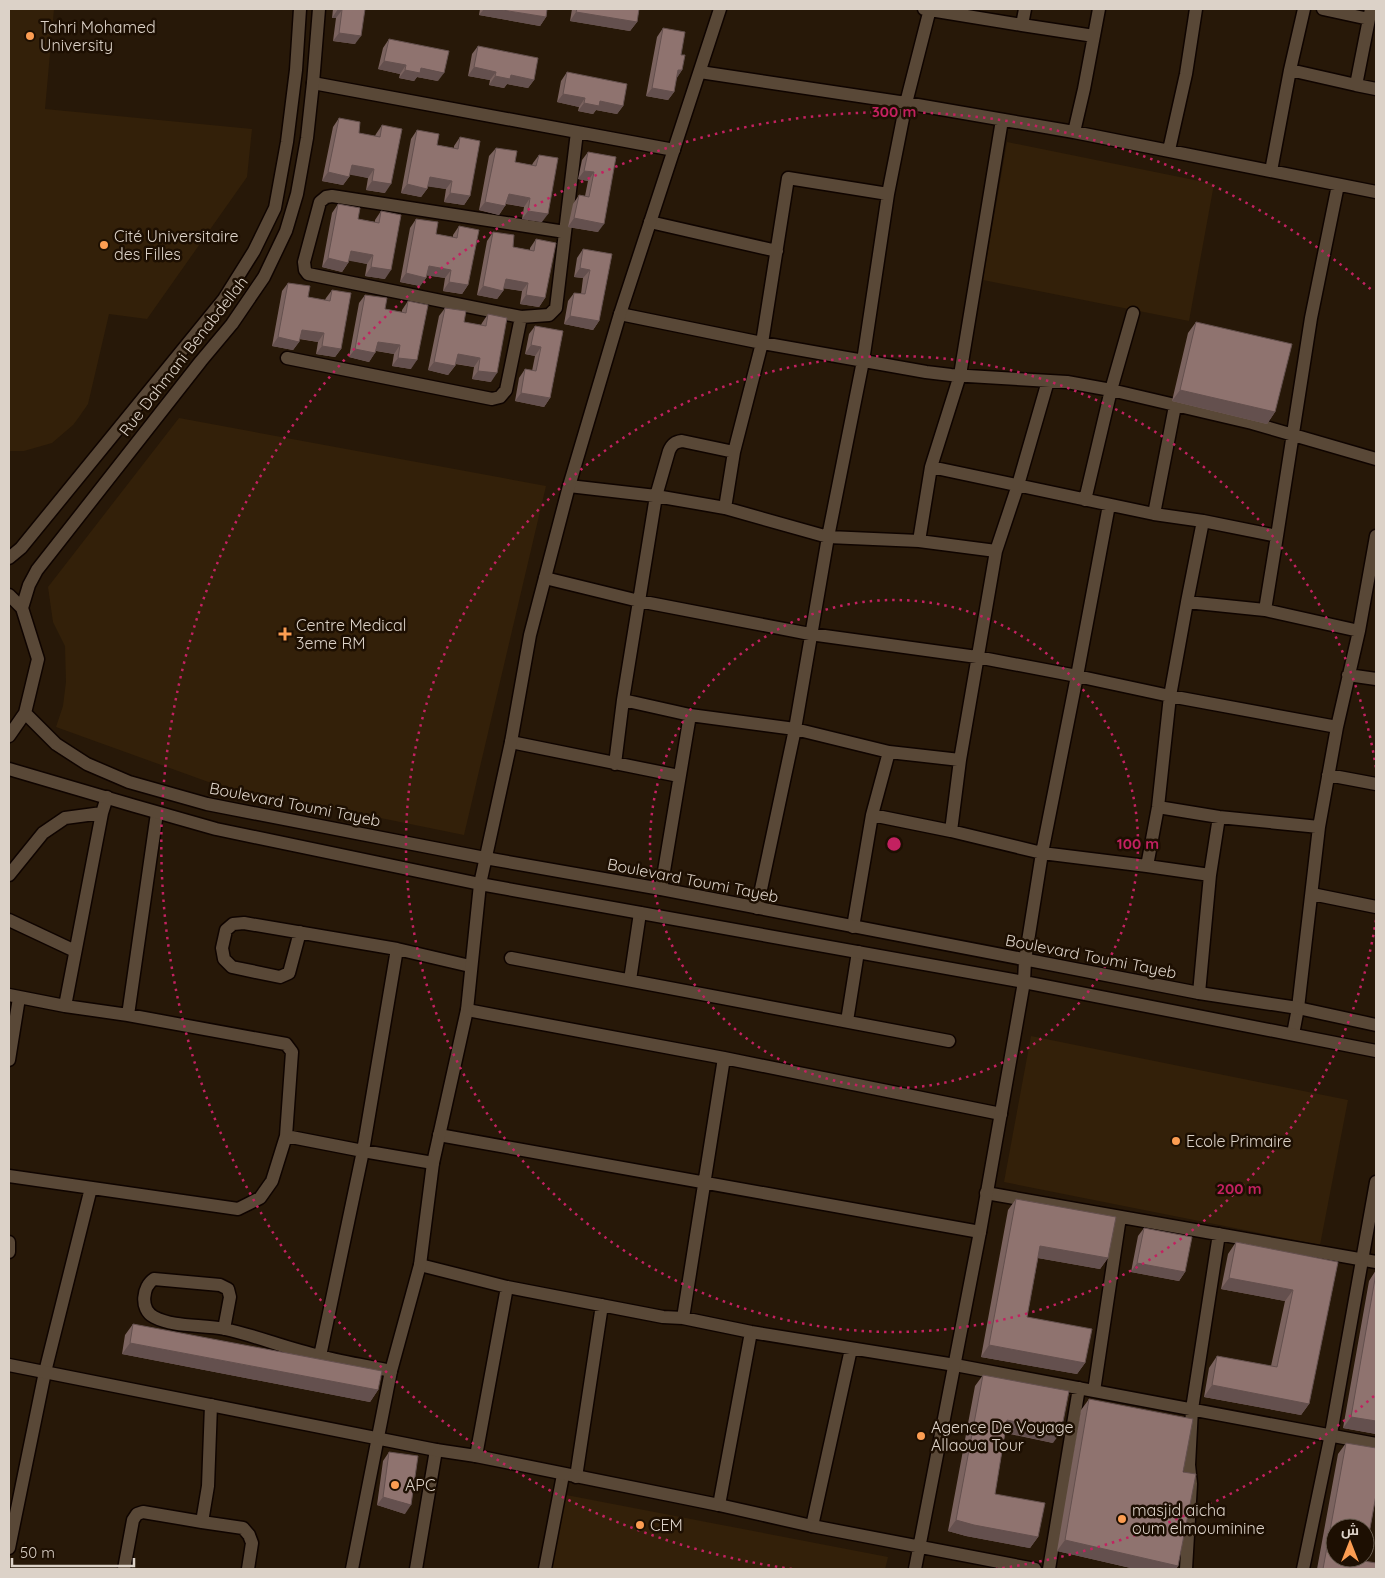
<svg xmlns="http://www.w3.org/2000/svg" width="1385" height="1578" font-family="Quicksand,Cairo,sans-serif">
<rect width="100%" height="100%" fill="#271808"/>
<path fill="#332009" d="M9 9H54L45 109 252 129 247 177 147 319 109 314 88 404 79 417 73 425 52 443 24 451H9Z
M1007 142 1214 184 1189 321 983 280Z
M179 418 546 486 464 835 214 784 56 727 63 706 66 682 65 646 53 622 48 587Z
M1031 1036 1348 1100 1320 1245 1004 1182Z
M561 1494 888 1557 885 1569H548Z"/>
<g fill="none" stroke-linecap="round" stroke-linejoin="round">
<defs>
<path id="street" d="M924 9 1022 25 1025 9
M1323 9 1369 19 1371 9
M1369 19 1356 85 1376 89
M1022 25 1094 36
M1290 70 1304 9
M700 72 906 103 1074 132 1376 192
M313 83 674 150
M1074 132 1084 89 1099 9
M1169 150 1186 74 1196 9
M1271 171 1290 70 1356 85
M650 222 777 251
M565 232 332 196 326 197 320 202 304 262 305 270 308 274 521 317 549 315 556 308 577 132
M620 314 762 343 926 372 951 375 1067 382 1111 390 1252 423 1376 459
M287 358 492 399 500 397 506 390 521 317
M931 467 1154 514 1203 521
M569 486 656 496 669 451C672 444 675 442 682 441L734 452
M1085 500 1111 390 1133 313
M725 508 734 452 762 343 788 178 888 194
M1154 514 1175 406
M1277 536 1311 318 1338 185
M919 541 931 467 960 375 1002 120
M996 551 1018 485 1048 381
M545 578 639 601 810 634 977 657 1077 676 1170 696 1337 727
M1187 602 1203 521 1277 536 1265 610
M1348 675 1376 679
M690 715 623 700 656 496 725 508 828 537 919 541 996 551 960 760 951 831 1042 853 1147 866 1158 807 1170 696 1187 602 1265 610 1359 631
M511 742 679 776
M889 752 960 760
M615 764 623 700
M1328 775 1376 784
M1158 807 1219 817 1319 827
M1147 866 1210 875
M9 875 43 833 65 818 102 813
M661 889 690 715 795 729 889 752 872 815
M1312 894 1376 907
M757 908 795 729 828 537 863 361 888 194 906 103 930 9
M9 920 75 951
M853 927 872 815 951 831
M300 932 289 973 280 977 232 967 224 959 222 948 226 930 233 924 244 923 397 949 470 966
M511 958 949 1041
M1025 960 1042 853 1077 676 1109 505
M630 980 640 913
M1199 993 1210 875 1219 817
M9 995 65 1006 128 1015 286 1044 292 1052 286 1136 272 1181 260 1198 238 1209 9 1176
M65 1006 102 813 107 797
M467 1010 724 1058 1001 1114
M128 1015 157 813
M847 1021 858 952
M1293 1034 1298 1008 1319 827 1337 727 1359 631 1376 536
M9 1060 19 998
M439 1135 980 1232
M286 1136 363 1151 433 1163
M986 1193 1376 1262
M9 1242V1252
M420 1265 507 1287 663 1317 683 1318 751 1332 955 1365 1376 1444
M683 1318 724 1058
M224 1329 230 1297 228 1289 220 1285 154 1279C143 1286 139 1309 154 1317 175 1328 202 1324 225 1329 257 1336 288 1349 320 1356 343 1362 367 1366 391 1371
M320 1356 363 1151 397 949
M1094 1391 1120 1217
M211 1405 208 1486 202 1522 243 1528 249 1535 252 1543 248 1569
M476 1456 507 1287
M576 1477 602 1305
M719 1505 751 1332
M812 1526 851 1349
M9 1548 45 1372 91 1188
M124 1569 133 1520 137 1514 143 1512 202 1522
M416 1569 436 1450
M545 1569 563 1475
M1049 1569 1079 1388
M1186 1569 1191 1484 1189 1465 1192 1409 1219 1234"/>
<path id="secondary" d="M9 558 21 548 224 299 254 251 275 208 287 142 296 70 300 9
M9 595 22 608 38 659 25 713 9 736
M22 608 29 585 37 570 201 361 232 324 264 277 286 231 297 194 307 138 313 83 319 9
M25 713 56 744 87 764 129 782 207 804 485 858 661 889 1199 993 1298 1008 1376 1025
M9 769 135 806 216 829 480 884 1024 982 1376 1051
M9 1365 436 1450 476 1456 719 1505 812 1526 1035 1569
M352 1569 391 1371 420 1265 433 1163 467 1010 480 884 511 742 530 635 569 486 620 314 720 9
M915 1569 980 1232 1024 982 1025 960
M1303 1569 1331 1434 1376 1182"/>
</defs>
<use href="#street" stroke="#0f0400" stroke-width="15"/>
<use href="#secondary" stroke="#0f0400" stroke-width="15"/>
<use href="#street" stroke="#594837" stroke-width="12"/>
<use href="#secondary" stroke="#594837" stroke-width="12"/>
</g>
<path fill="#7b635f" d="M333 9H365L355 44 333 41 336 18H332Z
M480 9H547L546 17 540 26 479 15Z
M572 9H639L637 22 630 31 570 21Z
M663 28 681 55 682 70 676 79 674 92 668 100 646 96 657 37Z
M389 39 438 81 417 77 414 81 399 78 400 74 378 69 383 48Z
M478 46 534 80 528 88 507 84 504 88 489 85 490 80 468 76 472 54Z
M567 72 623 106 617 114 596 110 593 114 578 111 579 107 557 102 561 81Z
M339 118 359 133 375 136 376 134 382 125 385 193 366 190 368 178 350 174 349 177 343 185 322 181 333 127Z
M417 130 437 145 454 148V146L460 137 470 196 464 205 444 202 446 189 428 186 427 189 421 197 401 193 411 139Z
M496 148 515 162 532 165 533 163 539 155 542 222 522 219 524 207 506 204 499 215 479 210 489 156Z
M588 152 616 157 598 232 568 227 573 204 579 195 585 196 588 181 578 179 582 160Z
M338 204 358 219 375 222V220L381 211 385 279 365 276 367 264 349 260 348 263 342 272 322 267 332 213Z
M416 219 436 234 453 237V235L459 226 468 285 462 294 443 291 445 278 427 275 426 278 420 286 400 282 410 228Z
M493 232 513 247 530 250V248L536 239 545 298 539 307 520 304 522 291 504 288 503 291 497 299 477 295 487 241Z
M583 249 612 254 599 321 593 330 564 324 568 301 574 293 581 294 583 278 574 277 577 258Z
M288 283 308 297 325 300 326 298 332 290 341 349 335 357 316 354 318 342 299 339V342L293 350 272 346 282 291Z
M365 295 385 309 402 312V310L408 301 411 369 392 366 394 354 376 351 369 362 349 357 359 303Z
M445 308 464 322 481 325 482 323 488 314 491 382 472 379 474 367 455 364V366L448 375 428 370 439 316Z
M1196 322 1275 412 1267 424 1172 401 1188 333Z
M535 326 563 331 550 398 544 407 515 401 519 378 525 369 532 371 535 356 525 354 529 334Z
M1016 1199 1108 1258 1100 1269 1038 1258 1027 1317 1085 1363 1077 1374 981 1357 1008 1210Z
M1144 1228 1185 1272 1179 1281 1131 1272 1138 1236Z
M1236 1242 1338 1262 1309 1404 1301 1415 1204 1397 1209 1368 1217 1356 1271 1366 1285 1301 1221 1289 1228 1254Z
M1376 1270V1434L1343 1428 1369 1281Z
M133 1324 378 1390 370 1402 122 1354 125 1335Z
M983 1375 1053 1443 1005 1433 995 1494 1038 1537 1030 1548 966 1536 948 1531 975 1386Z
M1089 1399 1183 1472 1178 1566 1176 1569H1135L1057 1551 1081 1410Z
M1346 1443 1376 1503 1375 1502 1364 1561 1376 1569H1317L1338 1454Z
M389 1452 405 1514 377 1505 383 1461Z"/>
<path fill="#64504e" d="M338 9 342 10 336 18H332Z
M484 9H496L546 17 540 26 479 15Z
M576 12 637 22 630 31 570 21Z
M339 33 361 36 355 44 333 41Z
M384 61 406 65 400 74 378 69Z
M474 67 496 72 490 80 468 76Z
M421 68 444 73 438 81 417 77 414 81 399 78 405 70Z
M678 70H682L676 79Z
M511 75 534 80 528 88 507 84 504 88 489 85 495 76Z
M652 88 674 92 668 100 646 96Z
M563 94 585 98 579 107 557 102Z
M600 101 623 106 617 114 596 110 593 114 578 111 584 103Z
M352 165 374 169 368 178 346 174Z
M584 171 594 172 588 181 578 179Z
M328 172 349 177 343 185 322 181Z
M430 177 452 181 446 189 424 186Z
M372 181 391 184 385 193 366 190Z
M407 184 427 189 421 197 401 193Z
M450 193 470 196 464 205 444 202Z
M509 194 530 198 524 207 503 203Z
M485 202 505 206 499 215 479 210Z
M528 211 548 214 542 222 522 219Z
M574 218 604 224 598 232 568 227Z
M351 251 373 255 367 264 345 260Z
M328 258 348 263 342 272 322 267Z
M429 266 451 270 445 278 423 275Z
M371 267 391 270 385 279 365 276Z
M580 268 590 270 583 278 574 277Z
M406 273 426 278 420 286 400 282Z
M506 279 528 283 522 291 500 288Z
M449 282 468 285 462 294 443 291Z
M483 286 503 291 497 299 477 295Z
M526 295 545 298 539 307 520 304Z
M570 316 599 321 593 330 564 324Z
M302 330 324 333 318 342 296 338Z
M278 337 299 342 293 350 272 346Z
M378 342 400 345 394 354 372 350Z
M531 345 541 347 535 356 525 354Z
M322 346 341 349 335 357 316 354Z
M355 349 375 353 369 362 349 357Z
M458 354 480 358 474 367 452 363Z
M398 358 417 360 411 369 392 366Z
M434 362 455 366 448 375 428 370Z
M478 371 497 373 491 382 472 379Z
M1180 390 1275 412 1267 424 1172 401Z
M521 393 550 398 544 407 515 401Z
M1040 1246 1108 1258 1100 1269 1032 1257Z
M1137 1263 1185 1272 1179 1281 1131 1272Z
M1229 1278 1293 1290 1285 1301 1221 1289Z
M130 1343 378 1390 370 1402 122 1354Z
M989 1345 1085 1363 1077 1374 981 1357Z
M1212 1385 1309 1404 1301 1415 1204 1397Z
M1351 1417 1376 1421V1434L1343 1428Z
M1007 1420 1061 1432 1053 1443 999 1431Z
M383 1497 411 1505 405 1514 377 1505Z
M956 1520 1038 1537 1030 1548 966 1536 948 1531Z
M1065 1540 1178 1566 1176 1569H1135L1057 1551Z"/>
<path fill="#8f736f" stroke="#64504e" fill-rule="evenodd" d="M338 9H365L361 36 339 33 342 10Z
M496 9H547L546 17Z
M577 9H639L637 22 576 12Z
M663 28 685 32 681 55H685L682 70H678L674 92 652 88Z
M389 39 449 51 444 73 421 68 420 73 405 70 406 65 384 61Z
M478 46 538 58 534 80 511 75 510 79 495 76 496 72 474 67Z
M567 72 627 84 623 106 600 101 599 106 584 103 585 98 563 94Z
M339 118 360 122 359 133 380 137 382 125 402 129 391 184 372 181 374 169 352 165 349 177 328 172Z
M417 130 439 134 437 145 458 149 460 137 480 141 470 196 450 193 452 181 430 177 427 189 407 184Z
M496 148 517 151 515 162 536 166 539 155 558 158 548 214 528 211 530 198 509 194 505 206 485 202Z
M588 152 616 157 604 224 574 218 579 195 589 197 594 172 584 171Z
M338 204 360 208 358 219 379 223 381 211 401 215 391 270 371 267 373 255 351 251 348 263 328 258Z
M416 219 438 222 436 234 457 238 459 226 479 230 468 285 449 282 451 270 429 266 426 278 406 273Z
M493 232 514 235 513 247 534 251 536 239 556 243 545 298 526 295 528 283 506 279 503 291 483 286Z
M583 249 612 254 599 321 570 316 574 293 585 294 590 270 580 268Z
M288 283 310 286 308 297 330 301 332 290 351 293 341 349 322 346 324 333 302 330 299 342 278 337Z
M365 295 387 298 385 309 406 313 408 301 428 305 417 360 398 358 400 345 378 342 375 353 355 349Z
M445 308 466 311 464 322 486 326 488 314 507 318 497 373 478 371 480 358 458 354 455 366 434 362Z
M1196 322 1292 344 1275 412 1180 390Z
M535 326 563 331 550 398 521 393 525 369 536 371 541 347 531 345Z
M1016 1199 1116 1217 1108 1258 1040 1246 1027 1317 1092 1329 1085 1363 989 1345Z
M1144 1228 1192 1237 1185 1272 1137 1263Z
M1236 1242 1338 1262 1309 1404 1212 1385 1217 1356 1277 1367 1293 1290 1229 1278Z
M1376 1273V1421L1351 1417Z
M133 1324 382 1371 378 1390 130 1343Z
M983 1375 1069 1391 1061 1432 1007 1420 995 1494 1045 1503 1038 1537 974 1525 956 1520Z
M1089 1399 1193 1419 1183 1472 1196 1474 1178 1566 1065 1540Z
M1346 1443 1376 1448V1495L1364 1561 1376 1563V1569H1323ZM1335 1528H1365V1558H1335Z
M389 1452 418 1456 411 1505 383 1497Z"/>
<g fill="none" stroke="#c32160" stroke-width="2.5" stroke-dasharray="2.5 5">
<circle cx="894" cy="844" r="244"/>
<path d="M1376 920A488 488 0 1 1 1376 768"/>
<path d="M1374 1396A732 732 0 0 1 996 1569M792 1569A732 732 0 1 1 1374 292"/>
</g>
<g fill="#fc9d52" stroke="#1d0f02" stroke-width="2">
<circle cx="30" cy="36" r="5"/>
<circle cx="104" cy="245" r="5"/>
<path d="M282.5 626.5h5v5h5v5h-5v5h-5v-5h-5v-5h5z"/>
<circle cx="1176" cy="1141" r="5"/>
<circle cx="921" cy="1436" r="5"/>
<circle cx="395" cy="1485" r="5"/>
<circle cx="1122" cy="1519" r="5"/>
<circle cx="640" cy="1525" r="5"/>
</g>
<g text-anchor="middle" dominant-baseline="central" stroke-width="5" stroke-linejoin="round" paint-order="stroke">
<g font-size="16" fill="#dcd2c8" stroke="#1d0f02" text-anchor="start">
<text x="40" y="27">Tahri Mohamed<tspan x="40" dy="18">University</tspan></text>
<text x="114" y="236">Cité Universitaire<tspan x="114" dy="18">des Filles</tspan></text>
<text x="296" y="625">Centre Medical<tspan x="296" dy="18">3eme RM</tspan></text>
<text x="1186" y="1141">Ecole Primaire</text>
<text x="931" y="1427">Agence De Voyage<tspan x="931" dy="18">Allaoua Tour</tspan></text>
<text x="405" y="1485">APC</text>
<text x="1132" y="1510">masjid aicha<tspan x="1132" dy="18">oum elmouminine</tspan></text>
<text x="650" y="1525">CEM</text>
</g>
<g font-size="16" fill="#dcd2c8" stroke="#1d0f02">
<text transform="translate(183 356) rotate(-52)">Rue Dahmani Benabdellah</text>
<text transform="translate(295 804) rotate(11)">Boulevard Toumi Tayeb</text>
<text transform="translate(693 880) rotate(11)">Boulevard Toumi Tayeb</text>
<text transform="translate(1091 956) rotate(11)">Boulevard Toumi Tayeb</text>
</g>
</g>
<circle cx="894" cy="844" r="8" fill="#c32160" stroke="#1d0f02" stroke-width="2.5"/>
<g font-size="15" text-anchor="middle" font-weight="bold" fill="#c32160" stroke="#1d0f02" stroke-width="5" stroke-linejoin="round" paint-order="stroke">
<text x="894" y="117">300 m</text>
<text x="1138" y="849">100 m</text>
<text x="1239" y="1194">200 m</text>
</g>
<rect width="1385" height="1578" fill="none" stroke="#dcd2c8" stroke-width="20"/>
<g transform="translate(1350 1543)"><circle r="24" fill="#1d0f02" stroke="#695d51"/>
<path d="M0-4L9 19L0 12L-9 19Z" fill="#fc9d52"/>
<text y="-8" font-size="14" font-weight="bold" text-anchor="middle" fill="#dcd2c8">ش</text>
</g>
<path d="M12 1558v8h122v-8" fill="none" stroke="#dcd2c8" stroke-width="2.5"/>
<text x="20" y="1558" font-size="15" fill="#dcd2c8" stroke="#1d0f02" stroke-width="4" paint-order="stroke">50 m</text>
</svg>
